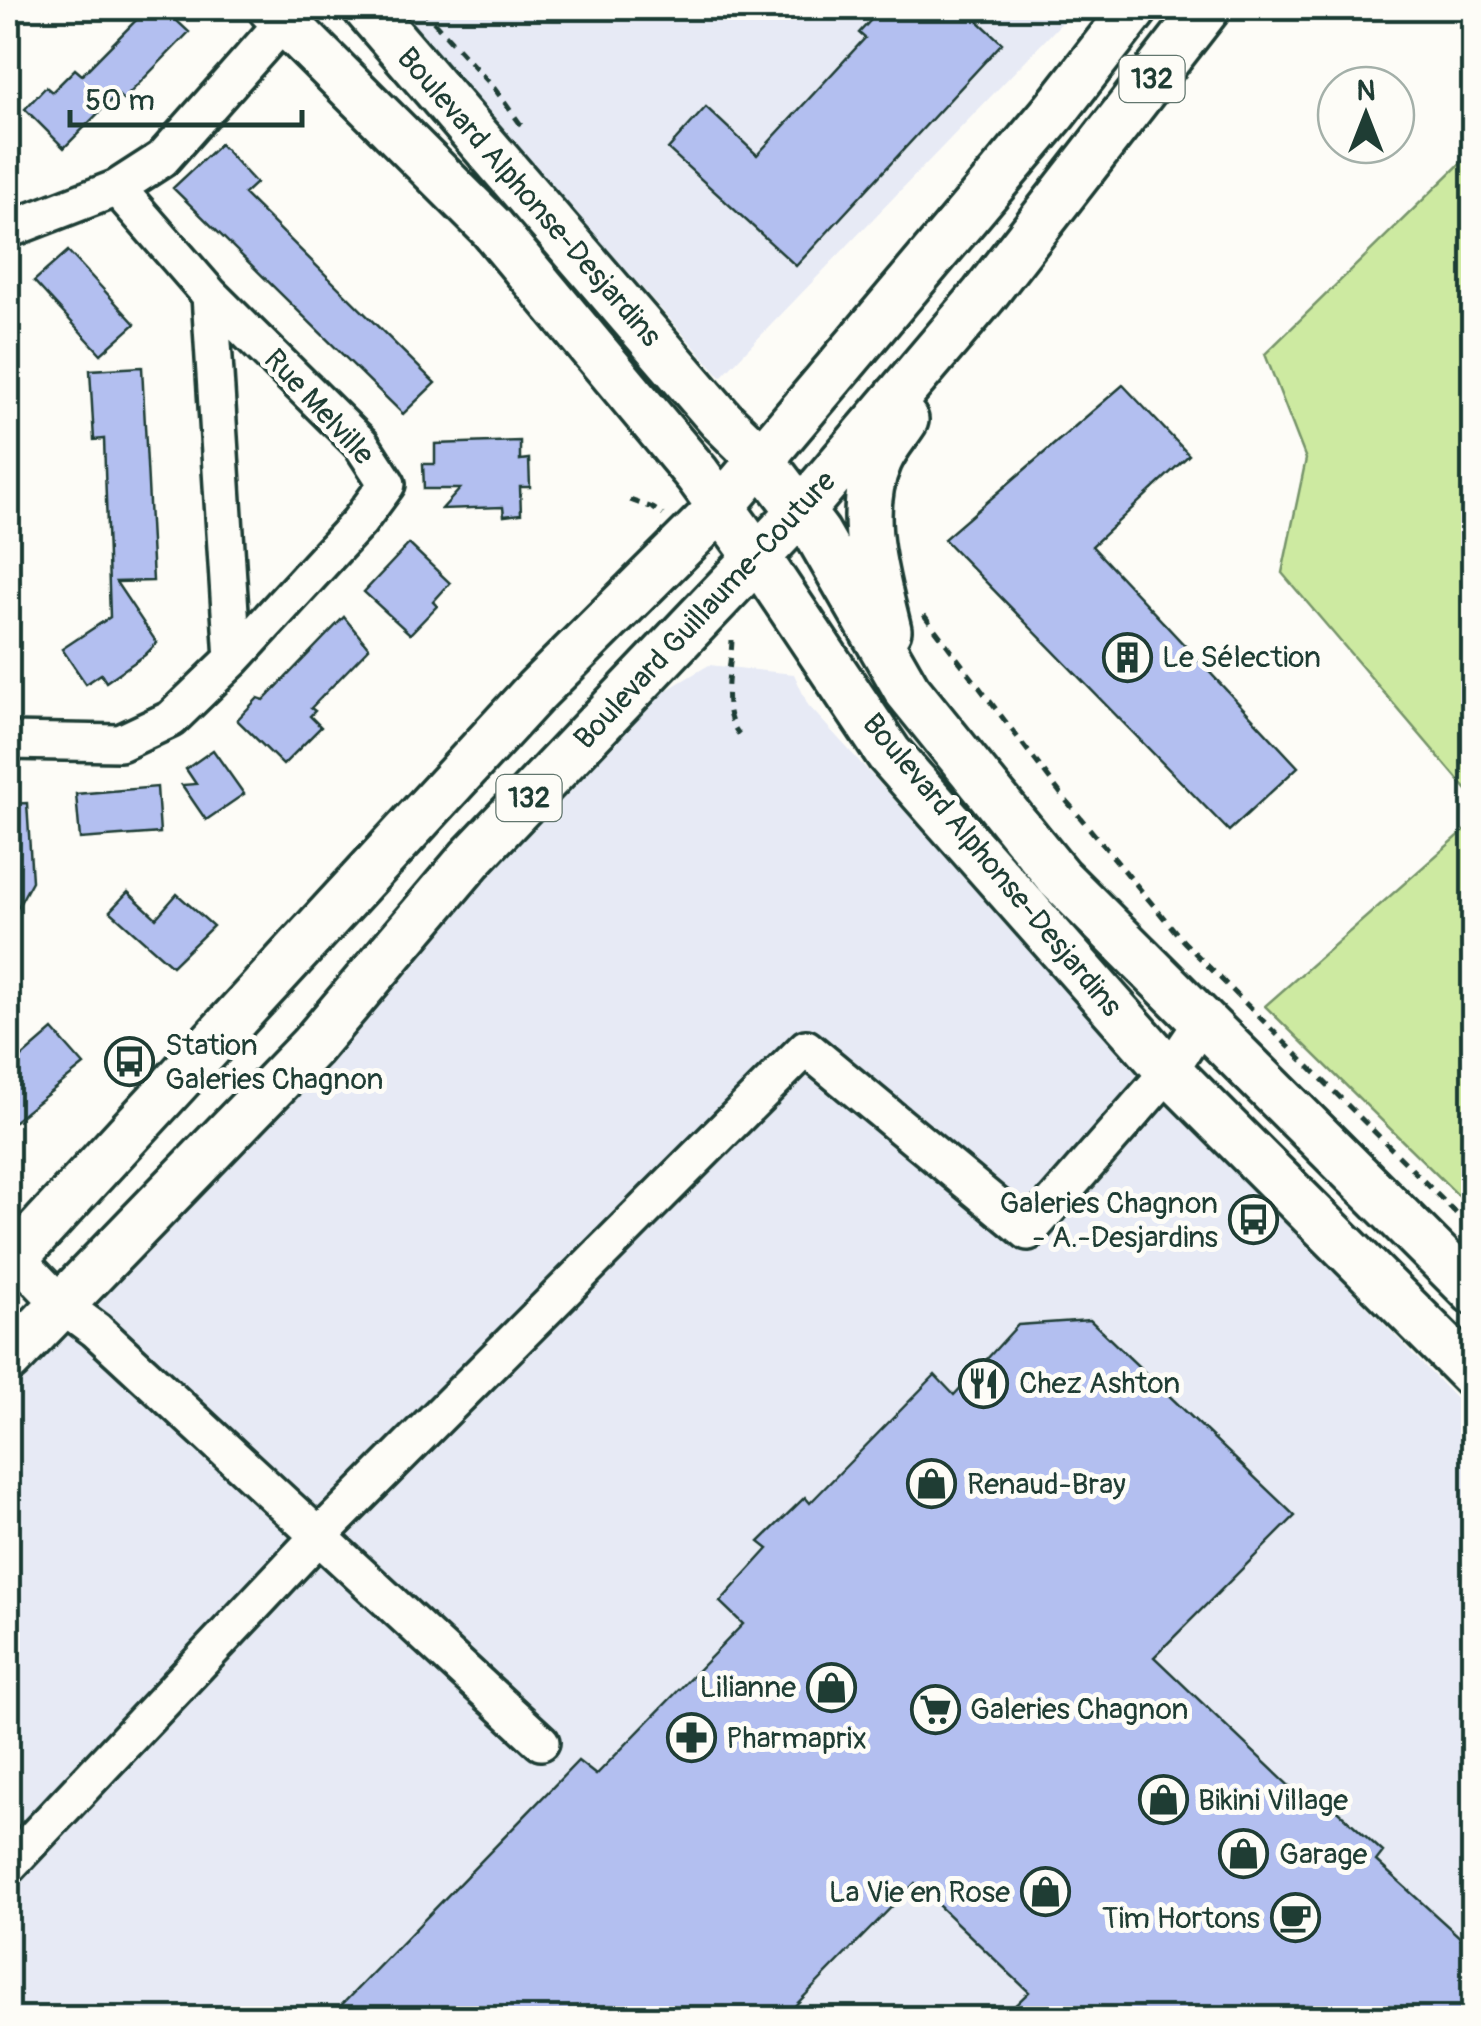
<svg xmlns="http://www.w3.org/2000/svg" width="1481" height="2026" font-family="Pangolin,sans-serif">
<rect width="100%" height="100%" fill="#fdfcf7"/>
<filter id="ink" filterUnits="userSpaceOnUse"><feTurbulence type="fractalNoise" baseFrequency=".01" numOctaves="2"/><feDisplacementMap in="SourceGraphic" scale="20" xChannelSelector="R" yChannelSelector="G"/><feConvolveMatrix kernelMatrix="1 2 1 2 8 2 1 2 1" color-interpolation-filters="sRGB"/></filter>
<g filter="url(#ink)">
<path fill="#e7eaf5" d="M394 8H1076L721 377Z
M709 665 794 674 808 705 1184 1118 1473 1416V2018H8V1378L638 707Z"/>
<path fill="#cdeaa1" stroke="#76946a" stroke-width="2.5" d="M1473 151V797L1282 573 1306 459 1265 354Z
M1473 823V1210L1265 1006Z"/>
<path fill="#b3bff0" stroke="#1f3d34" stroke-width="2.5" d="M148 8H163L189 32 123 100 117 94 64 148 25 109 46 87 52 92 75 69 82 75Z
M882 8H964L1002 43 796 266 668 149 706 107 757 155 865 38 859 33Z
M220 144 256 183 244 194 435 383 403 414 173 188Z
M68 251 135 324 101 354 34 281Z
M142 367 153 581 116 582 157 643 145 655 106 682 101 674 86 684 62 649 110 617 104 439 94 440 90 370Z
M1123 385 1189 455 1092 546 1298 767 1229 831 944 539Z
M520 441V460L529 459 530 487H520L521 514 504 516 503 507 442 509 460 489H424L423 464H435V444Z
M409 544 450 583 433 602 437 606 410 634 364 592Z
M344 617 369 648 311 708 315 711 310 716 321 727 283 765 237 720 258 698 264 700Z
M213 750 244 794 206 820 182 785 196 784 186 769Z
M157 787 160 833 80 839 76 794Z
M27 803 32 881 8 925V804Z
M128 892 156 918 177 894 213 926 172 966 110 911Z
M53 1030 84 1065 8 1126V1069Z
M1090 1320 1295 1516 1154 1657 1306 1802 1317 1792 1383 1852 1376 1861 1474 1950V2018H1002L1029 1992 915 1883 783 2018H329L578 1761 596 1775 743 1624 720 1602 768 1549 759 1542 805 1497 810 1503 935 1375 954 1395 1018 1325Z"/>
<g fill="none" stroke-linecap="round" stroke-linejoin="round">
<defs>
<path id="minor" d="M8 230 117 188 162 159 296 8
M210 295 233 659
M8 741 120 743 171 719 233 659 359 522 387 484 361 444 210 295 117 188
M8 1249 61 1304 96 1330 541 1742
M8 1866 317 1538 806 1048 1028 1232 1169 1071 1203 1021"/>
<path id="major" d="M271 8 492 228 697 474 758 558 889 754 1169 1071 1474 1376
M366 8 721 420 760 458 817 533 907 690 1059 878 1474 1292
M888 630C876 578 855 513 879 460 885 446 896 434 905 420
M8 1265 536 691 722 506 1054 112 1135 8
M8 1360 311 1047 470 859 801 511 984 295 1207 8"/>
</defs>
<use href="#minor" stroke="#1f3d34" stroke-width="42"/>
<use href="#major" stroke="#1f3d34" stroke-width="52"/>
<path stroke="#1f3d34" stroke-width="5" stroke-dasharray="10 8" stroke-linecap="butt" d="M421 8 494 88 524 129
M630 500 653 508 663 515
M924 615 1064 798 1184 942 1474 1231
M732 640C731 670 719 711 739 734"/>
<use href="#minor" stroke="#fdfcf7" stroke-width="35"/>
<use href="#major" stroke="#fdfcf7" stroke-width="45"/>
</g>
</g>
<defs>
<symbol id="building-ring" viewBox="-11 -11 22 22"><circle r="9.5" fill="#fdfcf7" stroke="#1f3d34" stroke-width="1.5"/><path d="M-4-6H4V6H1V3H-1V6H-4ZM-2.5-4.3h1.7v1.8h-1.7ZM.8-4.3h1.7v1.8H.8ZM-2.5-1h1.7V.8h-1.7ZM.8-1h1.7V.8H.8Z" fill="#1f3d34"/></symbol>
<symbol id="bus-ring" viewBox="-11 -11 22 22"><circle r="9.5" fill="#fdfcf7" stroke="#1f3d34" stroke-width="1.5"/><path d="M-5-6H5V4H4V6H2V4H-2V6H-4V4H-5ZM-3.5-4V0h7V-4ZM-3.5 1.2v1.5H-2V1.2ZM2 1.2v1.5H3.5V1.2Z" fill="#1f3d34"/></symbol>
<symbol id="restaurant-ring" viewBox="-11 -11 22 22"><circle r="9.5" fill="#fdfcf7" stroke="#1f3d34" stroke-width="1.5"/><path d="M-5-6h1v4h1v-4h1v4h1v-4h1v5L-1.5 .5V6h-2V.5L-5-1ZM5-6V6H3V1.5H1.5Q1.5-4 5-6Z" fill="#1f3d34"/></symbol>
<symbol id="shop-ring" viewBox="-11 -11 22 22"><circle r="9.5" fill="#fdfcf7" stroke="#1f3d34" stroke-width="1.5"/><path d="M-5-2.5h2.3a2.7 3.5 0 0 1 5.4 0H5L5.5 6h-11ZM-1.5-2.5h3a1.5 2.3 0 0 0-3 0Z" fill="#1f3d34"/></symbol>
<symbol id="supermarket-ring" viewBox="-11 -11 22 22"><circle r="9.5" fill="#fdfcf7" stroke="#1f3d34" stroke-width="1.5"/><path d="M-6-5.5h2.5l.6 2H6L4.5 2H-2.5L-4.4-4H-6ZM-1.5 3.2a1.3 1.3 0 1 0 .1 0ZM3 3.2a1.3 1.3 0 1 0 .1 0Z" fill="#1f3d34"/></symbol>
<symbol id="pharmacy-ring" viewBox="-11 -11 22 22"><circle r="9.5" fill="#fdfcf7" stroke="#1f3d34" stroke-width="1.5"/><path d="M-2-6h4v4h4v4h-4v4h-4v-4h-4v-4h4Z" fill="#1f3d34"/></symbol>
<symbol id="cafe-ring" viewBox="-11 -11 22 22"><circle r="9.5" fill="#fdfcf7" stroke="#1f3d34" stroke-width="1.5"/><path d="M-5.5-4.5H6V0H3Q3 3.5 0 3.5H-2.5Q-5.5 3.5-5.5 0ZM3-3.2v2h1.7v-2ZM-6 4.5H4V6H-6Z" fill="#1f3d34"/></symbol>
</defs>
<g fill-rule="evenodd">
<use href="#building-ring" x="1100" y="630" width="55" height="55"/>
<use href="#bus-ring" x="102" y="1034" width="55" height="55"/>
<use href="#bus-ring" x="1226" y="1192" width="55" height="55"/>
<use href="#restaurant-ring" x="956" y="1356" width="55" height="55"/>
<use href="#shop-ring" x="904" y="1456" width="55" height="55"/>
<use href="#shop-ring" x="804" y="1660" width="55" height="55"/>
<use href="#supermarket-ring" x="908" y="1682" width="55" height="55"/>
<use href="#pharmacy-ring" x="664" y="1710" width="55" height="55"/>
<use href="#shop-ring" x="1136" y="1772" width="55" height="55"/>
<use href="#shop-ring" x="1216" y="1826" width="55" height="55"/>
<use href="#shop-ring" x="1018" y="1864" width="55" height="55"/>
<use href="#cafe-ring" x="1268" y="1890" width="55" height="55"/>
</g>
<g text-anchor="middle" dominant-baseline="central" stroke-width="10" stroke-linejoin="round" paint-order="stroke">
<g fill="#fdfcf7" stroke="#62766e" stroke-width="2.5">
<rect x="1119.5" y="56" width="65" height="46" rx="8"/>
<rect x="496.5" y="775" width="65" height="46" rx="8"/>
</g>
<g font-size="28" font-weight="bold" fill="#1f3d34">
<text x="1152" y="79">132</text>
<text x="529" y="798">132</text>
</g>
<g font-size="30" fill="#1f3d34" stroke="#fdfcf7">
<text transform="translate(529 197) rotate(49)">Boulevard Alphonse-Desjardins</text>
<text transform="translate(319 407) rotate(47)">Rue Melville</text>
<text transform="translate(705 610) rotate(-47)">Boulevard Guillaume-Couture</text>
<text transform="translate(992 865) rotate(50)">Boulevard Alphonse-Desjardins</text>
</g>
<g font-size="30" fill="#1f3d34" stroke="#fdfcf7" text-anchor="start">
<text x="1162" y="657">Le Sélection</text>
<text x="165" y="1045">Station<tspan x="165" dy="34">Galeries Chagnon</tspan></text>
<text x="1218" y="1203" text-anchor="end">Galeries Chagnon<tspan x="1218" dy="34">- A.-Desjardins</tspan></text>
<text x="1019" y="1383">Chez Ashton</text>
<text x="967" y="1484">Renaud-Bray</text>
<text x="796" y="1687" text-anchor="end">Lilianne</text>
<text x="970" y="1709">Galeries Chagnon</text>
<text x="726" y="1738">Pharmaprix</text>
<text x="1198" y="1800">Bikini Village</text>
<text x="1279" y="1854">Garage</text>
<text x="1010" y="1892" text-anchor="end">La Vie en Rose</text>
<text x="1260" y="1918" text-anchor="end">Tim Hortons</text>
</g>
</g>
<rect width="1481" height="2026" fill="none" stroke="#fdfcf7" stroke-width="40"/>
<rect x="20" y="20" width="1441" height="1986" fill="none" stroke="#1f3d34" stroke-width="4" filter="url(#ink)"/>
<g transform="translate(1366 115)"><circle r="48" fill="#fdfcf7" stroke="#a4b0a9" stroke-width="2.5"/>
<path d="M0-8L18 38L0 25L-18 38Z" fill="#1f3d34"/>
<text y="-15" font-size="28" font-weight="bold" text-anchor="middle" fill="#1f3d34">N</text>
</g>
<path d="M70 110v15h232v-15" fill="none" stroke="#1f3d34" stroke-width="5"/>
<text x="85" y="110" font-size="30" fill="#1f3d34" stroke="#fdfcf7" stroke-width="8" paint-order="stroke">50 m</text>
</svg>
